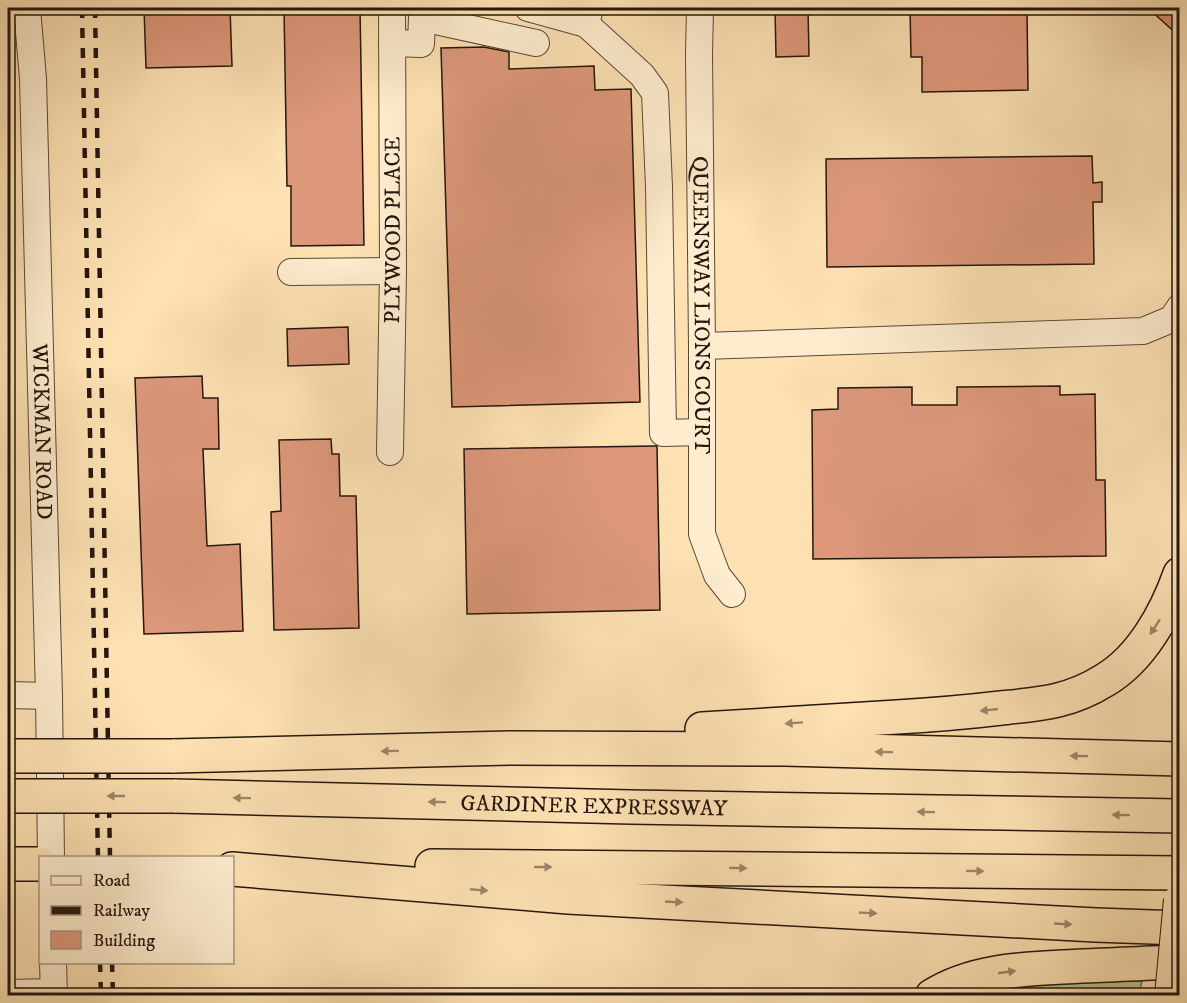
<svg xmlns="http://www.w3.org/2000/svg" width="1187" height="1003" font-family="'IM FELL DW Pica',serif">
<rect width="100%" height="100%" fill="#fde1b3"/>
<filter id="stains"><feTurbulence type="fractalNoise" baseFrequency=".00333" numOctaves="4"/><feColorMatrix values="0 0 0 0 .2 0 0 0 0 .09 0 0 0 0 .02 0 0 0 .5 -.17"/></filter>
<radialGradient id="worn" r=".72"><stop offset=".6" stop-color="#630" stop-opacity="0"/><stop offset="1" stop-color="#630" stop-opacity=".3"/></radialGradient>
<path fill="#b9c491" stroke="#6e6d50" stroke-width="1.5" d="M1142 981 1139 995 960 996 1018 982Z"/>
<path fill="#dd987b" stroke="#24160f" stroke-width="1.5" d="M144 8H230L232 66 146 68Z
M284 8H360L364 245 291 246V186H287Z
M775 8H808L809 56 776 57Z
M910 8H1027L1028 90 922 92V57H911Z
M1148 8H1179V36Z
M484 47 509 52V69L594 66 595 90 631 89 640 402 452 407 441 48Z
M1092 156 1093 183 1102 182V202H1093L1094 264 827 267 826 159Z
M348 327 349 364 288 366 287 329Z
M202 376 203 398H218L219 449H203L207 546 240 544 243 631 144 634 135 378Z
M1060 386V395L1095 394 1096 480H1105L1106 556 813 559 812 410 838 409V388L912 387V405H957V387Z
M331 439 332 454H339L340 496H356L359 628 274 630 271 512 281 511 279 440Z
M655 446H657L660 610 467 614 464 449Z"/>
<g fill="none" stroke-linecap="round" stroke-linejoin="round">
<defs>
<g id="minor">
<path id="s1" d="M27 8 33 79 49 696 51 858"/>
<path d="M423 8 422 18 536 43"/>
<path d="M528 8 586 24 590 8"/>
<path id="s2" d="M700 8 699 55 702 346V534L717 575 732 594"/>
<path d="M586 24 642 75 655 93 659 187 663 433 702 432"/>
<path d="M392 43 421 44 422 18"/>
<path d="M291 272 393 271"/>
<path d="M702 346 1143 331 1172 319 1180 307"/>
<path id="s3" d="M390 452 393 271 392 8"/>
<path d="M8 695 49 696"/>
<path d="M53 962 54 996"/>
<path d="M8 993 54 992"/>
</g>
<g id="highway">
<path d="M702 729C767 725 832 721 897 717 932 715 967 712 1001 708 1041 704 1070 702 1105 680 1142 658 1166 613 1180 574"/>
<path d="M172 756 511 748 784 749 1180 759"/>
<path id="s4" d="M174 796 631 807 1180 816"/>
<path d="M8 864H40"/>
<path d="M432 866 1180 873"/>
<path d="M232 869 568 897 1096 925 1180 928"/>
<path d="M932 996C976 968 1032 969 1082 966 1114 965 1147 963 1180 962"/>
</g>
</defs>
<use href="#minor" stroke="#5a4938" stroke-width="28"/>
<use href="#highway" stroke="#24160f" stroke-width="36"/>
<use href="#minor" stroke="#feecce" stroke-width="26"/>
<use href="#highway" stroke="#fde1b3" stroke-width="33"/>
<path stroke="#24160f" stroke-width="4.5" stroke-dasharray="10 10" stroke-linecap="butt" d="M82 8 98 858
M95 8 110 858
M100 962 101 996
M112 962 113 996"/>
<defs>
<path id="major-bridge" d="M1171 996 1180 900"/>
<path id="highway-bridge" d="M8 756H172
M8 796H174"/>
</defs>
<use href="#major-bridge" stroke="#24160f" stroke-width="34" stroke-linecap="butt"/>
<use href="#highway-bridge" stroke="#24160f" stroke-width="36" stroke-linecap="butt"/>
<use href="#major-bridge" stroke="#fde1b3" stroke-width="32"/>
<use href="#highway-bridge" stroke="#fde1b3" stroke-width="33"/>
</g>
<defs><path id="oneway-solid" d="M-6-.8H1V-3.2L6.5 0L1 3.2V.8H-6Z" transform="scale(1.5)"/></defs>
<g fill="#9b8669">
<use href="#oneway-solid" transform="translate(1155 627) rotate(123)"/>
<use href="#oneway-solid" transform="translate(989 710) rotate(174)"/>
<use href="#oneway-solid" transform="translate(794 723) rotate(176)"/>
<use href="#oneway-solid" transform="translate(390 751) rotate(179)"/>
<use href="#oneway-solid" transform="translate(884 752) rotate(-179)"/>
<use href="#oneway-solid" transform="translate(1079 756) rotate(-179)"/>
<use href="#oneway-solid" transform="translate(116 796) rotate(-180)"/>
<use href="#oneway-solid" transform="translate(242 798) rotate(-179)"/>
<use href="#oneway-solid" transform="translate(437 802) rotate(-179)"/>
<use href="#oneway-solid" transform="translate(926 812) rotate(-179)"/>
<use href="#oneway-solid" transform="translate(1121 815) rotate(-179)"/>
<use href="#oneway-solid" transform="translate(543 867)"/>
<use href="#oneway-solid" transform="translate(738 868) rotate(1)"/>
<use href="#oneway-solid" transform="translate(975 871) rotate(1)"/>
<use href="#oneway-solid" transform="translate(479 890) rotate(5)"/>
<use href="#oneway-solid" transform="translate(674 902) rotate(3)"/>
<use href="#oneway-solid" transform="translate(868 913) rotate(3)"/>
<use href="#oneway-solid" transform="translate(1063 924) rotate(3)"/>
<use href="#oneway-solid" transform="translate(1007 972) rotate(-8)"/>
</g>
<g text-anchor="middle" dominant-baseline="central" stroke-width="6" stroke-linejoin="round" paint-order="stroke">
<g font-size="22" fill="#24160f" stroke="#feecce">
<text stroke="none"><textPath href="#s3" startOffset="222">PLYWOOD PLACE</textPath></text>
<text stroke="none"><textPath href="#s2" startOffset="297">QUEENSWAY LIONS COURT</textPath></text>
<text stroke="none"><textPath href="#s1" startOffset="424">WICKMAN ROAD</textPath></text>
<text stroke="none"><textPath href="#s4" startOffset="420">GARDINER EXPRESSWAY</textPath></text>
</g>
</g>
<rect width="1187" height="1003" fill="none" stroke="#fde1b3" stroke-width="30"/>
<rect x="9" y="9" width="1169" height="985" fill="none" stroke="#24160f" stroke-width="3"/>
<rect x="15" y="15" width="1157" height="973" fill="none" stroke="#24160f" stroke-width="1.5"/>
<rect x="39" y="856" width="195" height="108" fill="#feecce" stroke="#a79682" stroke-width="1.5"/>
<rect x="51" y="876" width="30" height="9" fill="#feecce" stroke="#a79682" stroke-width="1.5"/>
<text x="93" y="886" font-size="18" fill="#24160f">Road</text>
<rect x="51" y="906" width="30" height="9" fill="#24160f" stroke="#a79682" stroke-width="1.5"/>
<text x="93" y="916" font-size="18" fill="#24160f">Railway</text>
<rect x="51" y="931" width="30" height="18" fill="#dd987b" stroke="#a79682" stroke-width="1.5"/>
<text x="93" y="946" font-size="18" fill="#24160f">Building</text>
<rect width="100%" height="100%" filter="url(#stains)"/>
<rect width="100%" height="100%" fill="url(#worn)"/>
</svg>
